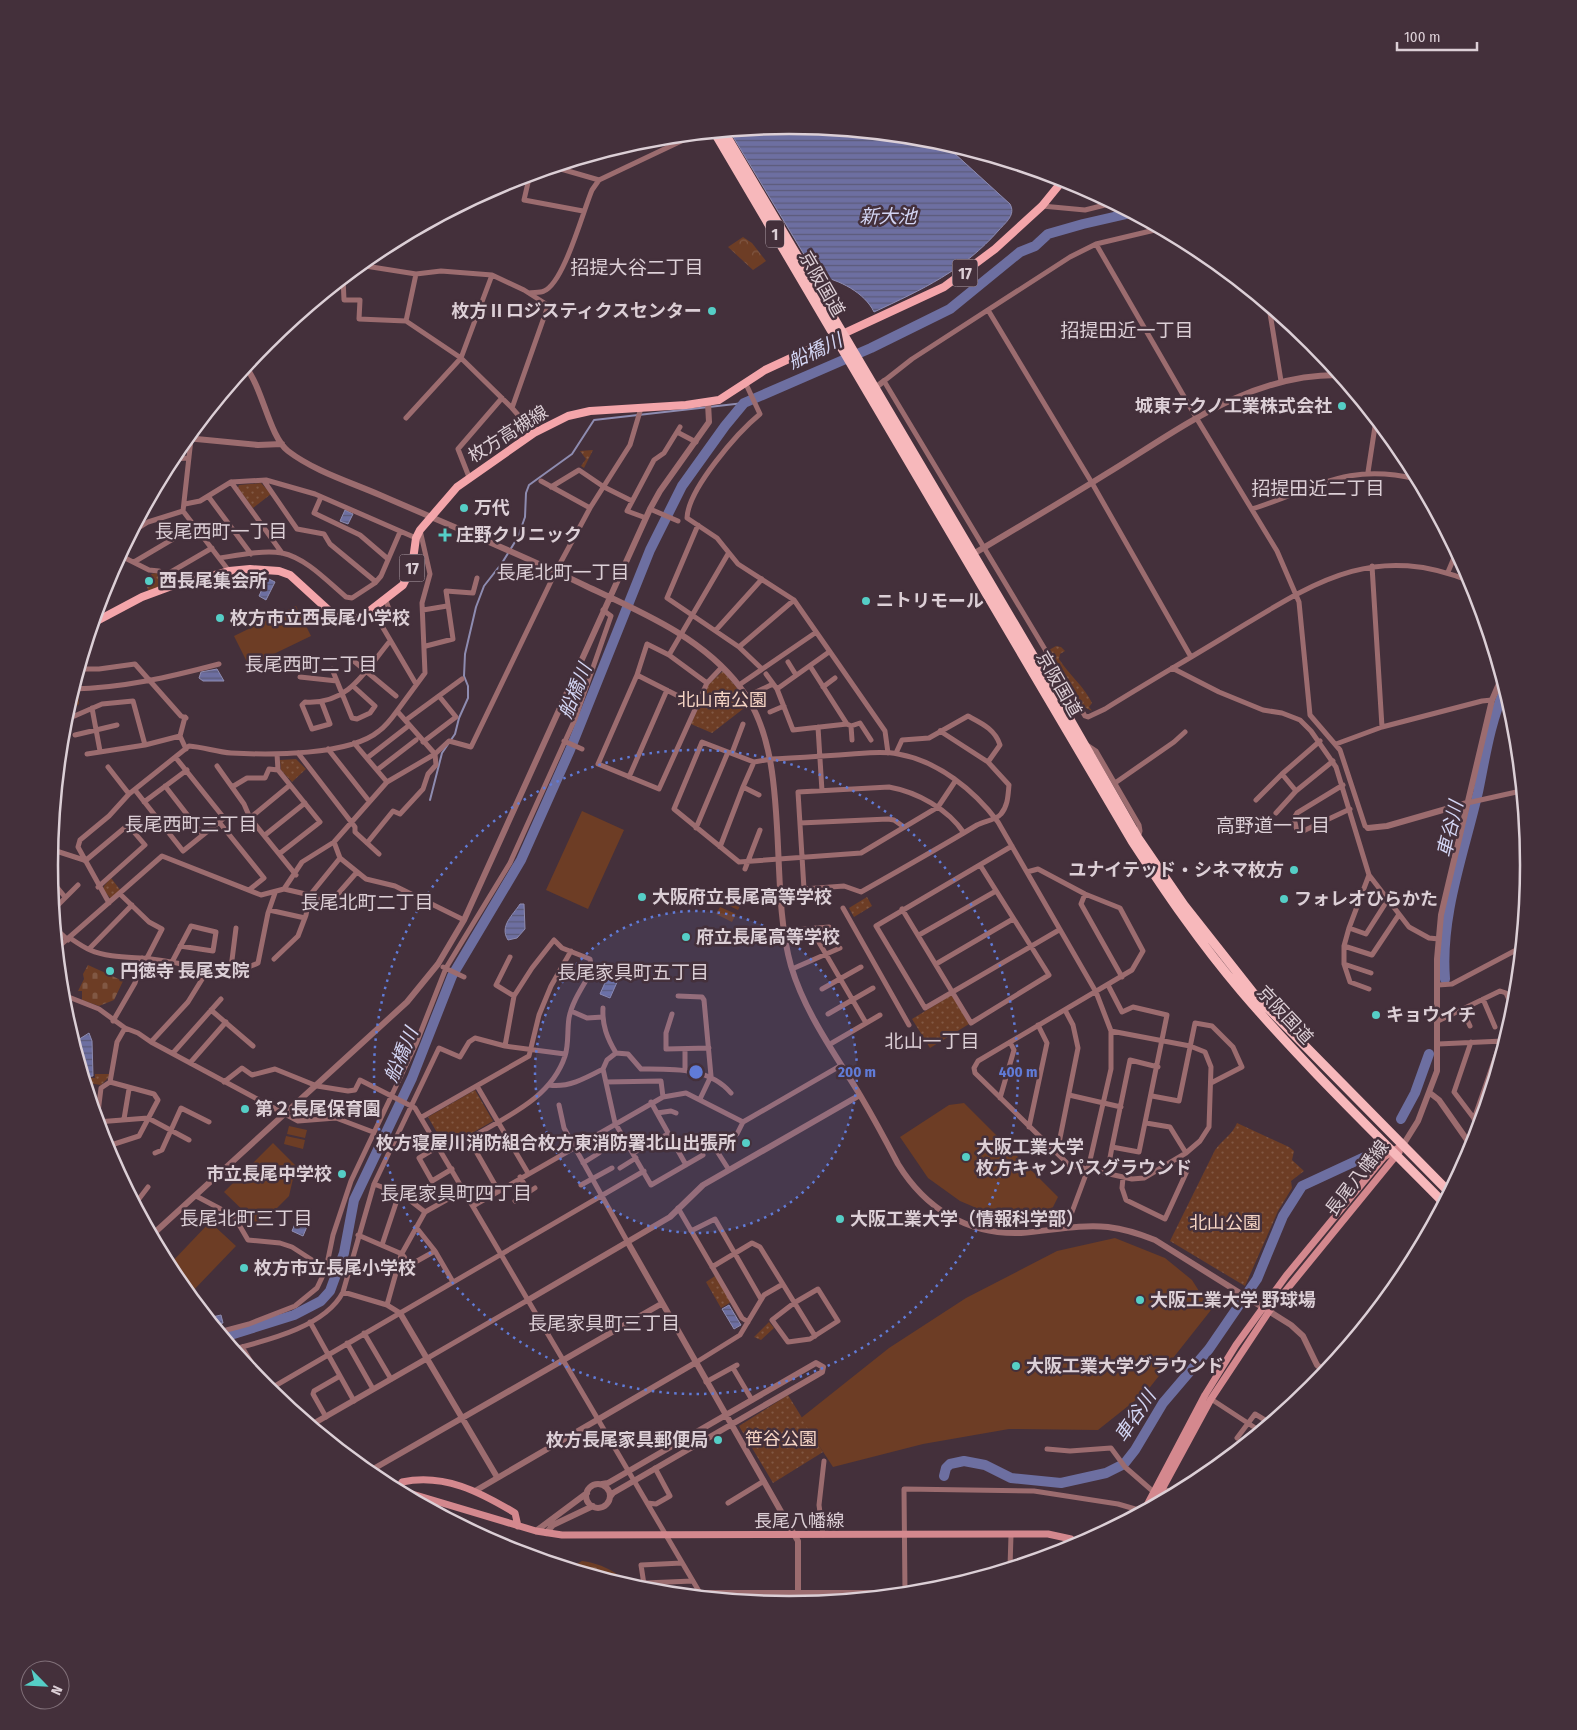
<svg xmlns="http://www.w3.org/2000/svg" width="1577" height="1730" font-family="'Fira Sans Condensed','Noto Sans JP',sans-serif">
<defs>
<pattern id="green-dots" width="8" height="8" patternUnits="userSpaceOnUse" patternTransform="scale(1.25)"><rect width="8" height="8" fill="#6d3d25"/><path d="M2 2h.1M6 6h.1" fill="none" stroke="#815844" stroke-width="1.8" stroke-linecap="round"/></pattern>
<pattern id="forest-crowns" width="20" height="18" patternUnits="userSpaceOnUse" patternTransform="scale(1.25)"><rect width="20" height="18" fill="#6d3d25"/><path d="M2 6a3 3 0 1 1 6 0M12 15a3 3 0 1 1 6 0" fill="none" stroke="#815844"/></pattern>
<pattern id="cemetery-stones" width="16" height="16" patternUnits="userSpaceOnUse" patternTransform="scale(1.25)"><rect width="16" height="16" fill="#6d3d25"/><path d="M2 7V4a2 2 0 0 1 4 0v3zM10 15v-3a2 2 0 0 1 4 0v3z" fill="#815844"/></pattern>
<pattern id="water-rules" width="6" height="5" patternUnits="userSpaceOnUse" patternTransform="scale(1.25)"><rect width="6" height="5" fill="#6d6fa1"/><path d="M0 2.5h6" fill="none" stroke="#5c5b7a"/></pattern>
</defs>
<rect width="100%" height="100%" fill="#44303b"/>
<path fill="url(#green-dots)" d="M593 450 584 468 581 466 586 459 580 451Z
M261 483 271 494 253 508 238 488 239 485Z
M156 573 160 574 164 585 149 592 147 587 155 583 151 574Z
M1056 646 1061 647 1065 651 1060 654 1059 659C1069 675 1084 686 1092 703L1089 707 1092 711 1082 706 1049 650Z
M723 671 746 699 750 708 743 709 712 733 691 724 708 685Z
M72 690H78L79 704 74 708 68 704Z
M296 759 306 769 292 782 281 770 280 760Z
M111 878 121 891 111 899 103 889 104 886Z
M867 897 872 906 854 917 849 908Z
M952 995 969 1024 930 1048 912 1019Z
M95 1074H109V1077L101 1085 88 1083 89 1078H95Z
M475 1090 493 1121 446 1148 428 1117Z
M1237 1123 1289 1147 1294 1151 1292 1160 1304 1171 1291 1181 1292 1188 1278 1211 1245 1286 1170 1241 1215 1150C1222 1140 1232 1135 1237 1123Z
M715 1276 731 1302 721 1308 706 1282Z
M769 1322 774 1328 761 1340 754 1337Z
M788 1395 823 1452 773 1483 739 1426Z"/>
<path fill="url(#forest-crowns)" d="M743 237 752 243 766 261 753 270 728 247Z
M582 1561C598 1563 619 1571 628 1586L569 1568Z"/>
<path fill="url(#cemetery-stones)" d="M88 965 123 981 114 1000 99 1006 82 1000V991H78L84 979 83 974Z"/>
<path fill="#6d3d25" d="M296 606 311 636 249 666 234 636Z
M582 811 624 830 588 909 546 890Z
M725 894 742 902 738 910 721 902Z
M720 907 736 914 732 922 716 914Z
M964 1103 1058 1197 1050 1213 1000 1218 960 1201 928 1178 900 1137 949 1105Z
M289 1126 307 1130 305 1138 287 1134Z
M286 1136 305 1140 303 1149 284 1144Z
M273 1143 296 1166 289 1196 259 1226 224 1192Z
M210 1222 236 1246 189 1295 168 1266Z
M1115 1238 1165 1258 1192 1280 1211 1310 1147 1391 1098 1430 1009 1429 923 1444 833 1467 801 1418 889 1348 966 1298 1057 1251Z"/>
<path fill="url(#water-rules)" stroke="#8e8cb1" d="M789 125 942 142 1010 204C1016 215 1006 222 999 230 963 271 923 289 874 312 865 293 839 279 817 276L732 135 737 130Z
M345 510 353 514 348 524 340 521Z
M267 578 275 582 266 600 259 596Z
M217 669 224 681H203L199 678 201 672Z
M520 904H524L525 929 517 938 508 940C499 926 513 915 520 904Z
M608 976 618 980 610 998 600 994Z
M89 1033 92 1041 93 1076 84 1077 73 1043Z
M300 1212 311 1217 303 1236 292 1231Z
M729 1305 741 1325 734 1329 722 1309Z
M221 1315 223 1323 214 1325 208 1318Z"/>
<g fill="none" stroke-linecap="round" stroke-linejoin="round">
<path stroke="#8e8cb1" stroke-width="2" d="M430 800 442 753 455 734 459 718 468 698V686L464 676 465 654 476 607 484 586 502 563 518 537 525 517 526 493 529 485 572 454 594 420 744 403"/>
<path stroke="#6d6fa1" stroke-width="10" d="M1445 979C1440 915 1464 853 1478 792 1485 758 1490 722 1505 689
M1401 1119 1415 1093 1429 1054
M224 1337 294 1315 321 1301 330 1291 344 1253 354 1200 412 1078 452 976 521 860 570 750 650 550 682 486 725 426 744 403 871 348 950 309 1020 252 1035 246 1048 234 1083 224 1131 213
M944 1476 946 1468 950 1464 964 1461 985 1465 1011 1478 1061 1483 1106 1473 1124 1464 1135 1450 1163 1403 1209 1349 1257 1279 1283 1216 1302 1186 1371 1154"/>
<path stroke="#9c6c6f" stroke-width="5" d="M554 167 599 180
M530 174 524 200 583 211
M1042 206 1085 210 1113 203
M1159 229 1096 244 1070 257 912 359 884 381 1085 716 1088 717 1105 709C1145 684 1185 661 1226 636 1311 585 1370 540 1472 582
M1096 244 1197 419 1277 551 1299 602 1310 715 1340 750 1365 826 1368 828
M359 265 416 274 441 271 492 275 524 290 546 304 548 306 512 408
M343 278 344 300H360L359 319 406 321 461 358 512 408 534 433
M529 293C533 292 540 293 544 291 564 283 583 211 592 190L599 180 694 135
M1269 307 1281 381
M988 310 1092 483 1191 657
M406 321 416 274
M745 382 760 414C738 432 688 489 687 518L717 538 738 564 794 600 885 731 888 753
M406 418 461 358 492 275
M677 432 696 442
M171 459 189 458
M1368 472 1376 420
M469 477 458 449 502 398
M264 481 297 529 324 534 330 544 376 582
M541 481 590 508
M231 482 282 553
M551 487 579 470 604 487 632 501
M208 496 251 554
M321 497 314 513 360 535 388 559
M185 504 200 501 231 482 266 480 315 494 416 538
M650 509 678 521
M1252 509C1316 489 1345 462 1417 479
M183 511 229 571
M646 518 627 511 654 460 664 453 680 427
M698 525 667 598 739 647 762 669
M132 532 148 522 183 511 191 439
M119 555 149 570 159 571 169 587
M220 558C239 555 263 550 282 553 306 558 327 581 346 597L352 598 375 583 381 576 400 532
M134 562 195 526
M1372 566 1382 727
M1448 572 1456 553
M164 576 212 548
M385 598 389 609 379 621 416 684
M423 610 447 606
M716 630 762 579
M426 646 453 639 446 591 473 593 477 578
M739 647 794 600
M669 655 728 554
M349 657 396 696
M788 662 796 675
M810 666 847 724 793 730 777 689 829 652
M1172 668 1219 692 1263 710 1282 713 1300 720 1311 731 1336 767 1369 875 1409 927 1429 938 1439 939
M79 669H99L135 664 181 716 186 718
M332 669 352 718 357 719 370 713 375 706 353 686
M766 674 777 689
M637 675 647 644 669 655 707 683
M300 677 337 681
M739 685 815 633
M823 687 835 678
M72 689C123 688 170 677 219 664
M756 692 773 684
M322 703 330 724 312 729 302 705 305 702C349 705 365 671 390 641
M696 705 637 675 598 764 659 789 707 683 722 667
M92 708 100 751
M770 712 784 706
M185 717 180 736 186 749
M406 720 462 679
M63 721 102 704 133 701 145 745
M847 724 851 726 860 723 871 740
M851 726 852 740
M818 727 822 791
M940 731 988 762 1009 785C1008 795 1008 806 1001 814 996 820 985 821 977 825 939 848 900 870 861 892L844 886 804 889 798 792 889 787C917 792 948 809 964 833
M75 735 117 725
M564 741 582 749
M423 742 456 717 439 696
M354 743 387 782
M1336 744 1382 727 1482 701 1492 700
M1087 745 1096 751 1139 825 1140 831 1138 838
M328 749 369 801
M298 753 355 827V832L379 854
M732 753 743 724
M896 753 902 740 929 738 968 716C981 723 995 729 1000 745L988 762
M87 754 145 745 180 736
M277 754 278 770 320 822 279 854
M367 758 407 727
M754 762 743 787 759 795
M217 766 244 804 250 818 296 875
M108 767 129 794
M377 770 416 740
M1282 774 1320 741
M629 777 667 690
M956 780 938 807 861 853 739 862 674 809 702 742 754 762 771 759C798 758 825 756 852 754 867 753 883 751 898 754 938 761 974 790 998 822L1096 992 1111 1031V1069L1088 1169 1066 1228
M1115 783 1174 742 1185 732
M1343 785 1297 813 1294 818 1297 831 1301 832 1350 809
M165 786 203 835
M232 787 247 778H265L269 769 278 770
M135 790 183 851 224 818 176 758
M1256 800 1282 774 1296 791
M144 802 187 770
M1467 803 1521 791
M1276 813 1296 791 1333 761
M250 818 290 785
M219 822 264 878 249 890
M800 823 888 819 894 820 904 827
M696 828 728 752
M265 835 305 803
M334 842 340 858 366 879 395 886 464 920
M367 843 393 811 400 814 423 789 428 774 436 765 435 754 397 711 425 673 422 603 430 574 420 530
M1012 846 876 926 925 1008 1059 930
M720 847 743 787
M50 849 84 860
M85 861 128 825 145 845 98 887
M745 869 760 830
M1027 872 1038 869 1085 894 1120 908 1143 951 1132 970 978 1061 974 1068 975 1073 1069 1165 1132 1179 1144 1178 1186 1153 1200 1141 1209 1127 1211 1067 1205 1052 1190 1046 1111 1031
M51 880 65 897
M284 889 310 895 329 904 357 872
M120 894 149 922 162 929 147 958
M1085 894 1081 904 1122 977
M109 903 78 847 80 840 109 816 129 794 189 746C203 747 217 752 231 753 268 755 349 756 379 731 386 726 392 718 397 711
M843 908 909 1025
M902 909 971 1023 1049 975 980 865
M53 910 78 885
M269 910 305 918
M55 928 68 940
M815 928 817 939 866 1023
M1349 928 1369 875
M795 930 829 927
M919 935 996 891
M70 938C76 942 83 947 90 950 108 958 132 957 151 959 185 962 226 979 258 963L268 913 275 893
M1344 946 1349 928 1366 934 1387 901
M57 948 162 856 261 895 284 889 302 862 334 842 387 782 435 754 449 741 471 747 556 571 590 508 630 445 641 408
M89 949 132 905
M510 957 496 985 514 996
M274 959 298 936 306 915 310 895 340 858
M172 962 191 926 216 932 213 951 180 946
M936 964 1013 919
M1344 964V946L1372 955 1398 916
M443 967 464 977
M231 968 236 928
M792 969 840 948
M1438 985 1452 984 1520 948
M822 989 861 967
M1369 989 1350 982 1344 964 1371 973
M61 994 99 1009 125 1028 138 1033 151 1042 298 1121 336 1118 373 1132
M678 996 702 997 704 1000 711 1076 700 1099
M1483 999 1495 1027
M603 1008C602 1025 607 1038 616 1053
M1462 1009 1470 1026
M211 1010 253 1046
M571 1011 587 1018 603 1017
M672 1014 666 1033V1049L709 1048
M828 1014 873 988
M113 1021 135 983 142 958
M1438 1021 1500 991 1506 993 1514 1011
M151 1042 188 1002 209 968
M1471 1042 1454 1092 1479 1125
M832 1043 880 1015
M1438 1044 1503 1041
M685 1049V1070
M173 1053 221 999
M190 1063 226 1022
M224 1082 242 1068 252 1075 275 1069 317 1086 348 1091 355 1090 360 1080 415 1108 700 1593
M606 1082 661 1081 663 1097
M549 1085C568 1088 586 1078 603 1069
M477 1086 528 1173
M1069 1095 1121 1107
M1152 1096 1179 1101 1195 1023 1212 1026 1233 1047 1242 1067 1211 1083
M1000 1098 1014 1050 1010 1042
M651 1102 657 1113 671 1111 676 1113
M559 1105 564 1128 627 1241
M657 1113 686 1165
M422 1117 529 1056 539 1015 551 986 571 951
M124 1119 129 1089
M1474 1119 1501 1041
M97 1121 101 1088 110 1082 117 1042 125 1028
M97 1122 148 1118 189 1140
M1146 1123 1170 1127 1186 1153
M1029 1127 1047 1043 1038 1025
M439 1146 419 1158 432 1181 452 1169
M105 1147 139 1136 158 1100 154 1094 110 1082
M1112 1147 1130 1060 1158 1067
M155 1153 162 1150 181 1108 209 1122
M633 1153 668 1134
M1057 1153 1078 1048 1073 1025 1065 1010
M703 1155 651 1185 615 1123 603 1069 607 1060 616 1053 628 1054 641 1069C673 1069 709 1067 731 1093
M583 1163 599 1153
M620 1168 636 1158
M729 1170 715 1148 737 1134 743 1122
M1107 1174 1112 1147 1139 1152 1167 1015 1133 1007 1122 1012 1108 985
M520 1177 529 1192
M1123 1178 1122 1188 1126 1200 1165 1219 1187 1171 1178 1158
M374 1184 403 1195 425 1212
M581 1185 612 1168
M498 1190 469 1139C505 1117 551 1099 565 1056 569 1044 567 1030 569 1018 572 1001 584 985 592 970L590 959 562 948 554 940 532 968 514 996 505 1046
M196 1196 234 1216 248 1240 280 1243 292 1247 326 1269
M515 1201 535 1188
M135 1204 148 1187
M473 1206 663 1097 686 1093 743 1122 840 1066
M678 1208 742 1318 748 1322
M416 1227 435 1251 453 1282
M691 1231 715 1219 761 1299
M358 1235 402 1254 410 1265 435 1251
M382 1245 399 1194
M712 1267 752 1243 760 1247 815 1336
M818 1289 838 1321 810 1339 788 1342 772 1320 794 1303Z
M343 1292 387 1305 400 1313
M387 1305 401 1255 425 1212 464 1190
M310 1322 354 1401
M219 1332 249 1324 295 1306 317 1288 326 1269 333 1235 351 1181 416 1044 446 968 510 863 575 719 611 616 603 610
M364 1333 391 1379
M347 1343 373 1389
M242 1347 268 1390
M234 1349C269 1340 326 1326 343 1292L374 1184 439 1048 460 1057 469 1042 475 1038 505 1046 565 1054
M426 1359 528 1300
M695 1363 740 1335 764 1295 783 1284
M733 1368 752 1400
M706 1382 737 1365
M268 1390 644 1171
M1211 1399 1260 1431
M326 1417 313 1394 314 1391 340 1376
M1237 1438 1255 1414 1270 1423
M1047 1449 1070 1451 1111 1448 1125 1467 1156 1494
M1162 1489 1175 1493
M647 1503 656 1504 670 1496 655 1468
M728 1503 764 1481
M823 1535 819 1505 824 1461
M1010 1567 1011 1535
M644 1583 693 1581
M645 1591 641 1565 682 1563
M905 1593 904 1489 1034 1491 1118 1504 1142 1511
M683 1594 698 1591"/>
<path stroke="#9c6c6f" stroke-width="6" d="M245 366C263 388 269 436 288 451 314 471 350 482 380 495 449 525 518 553 586 586 641 612 702 637 740 687 794 755 767 882 791 966 805 1013 835 1054 860 1095 873 1117 886 1141 898 1164 925 1208 967 1235 1021 1233 1050 1231 1079 1224 1108 1227 1125 1229 1140 1234 1155 1240L1291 1325 1303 1336 1317 1365 1325 1372
M875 388 884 381
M186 438 258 445 282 444
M970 556C1015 529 1061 502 1106 474 1180 429 1249 374 1339 375
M1368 828 1387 826 1467 803
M1430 1093 1439 1100 1472 1147
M1403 1145 1418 1121 1437 1071V959L1441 915 1492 700 1501 679
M152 1235 407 1002 438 964 464 920 650 509 660 491 709 422 708 403
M627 1241 795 1536 798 1541V1604
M528 1300 670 1217 703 1185 860 1095
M400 1313 497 1477
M311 1425 426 1359
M368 1472 661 1304
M602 1484 608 1483 816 1363 823 1367 822 1372 817 1375 613 1493 610 1497
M586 1496a12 12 0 1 1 24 0a12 12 0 1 1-24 0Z
M475 1491 695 1363
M536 1531 587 1493
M546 1533 553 1525 593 1506
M700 1593H912"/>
<path stroke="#d4888e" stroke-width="7" d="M392 1488 536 1531 562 1535 1048 1534 1071 1539 1079 1545
M398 1490 402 1482C444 1473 480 1492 515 1513L518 1526
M1154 1504 1211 1399 1270 1310 1399 1152
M1145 1509 1205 1395 1236 1345 1286 1276 1384 1157 1403 1145"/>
<path stroke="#f4a5aa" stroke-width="8" d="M93 623 142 597 169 587 229 571 250 569 279 571 290 575 336 617 355 619 367 613 403 585 412 567 416 538 420 530 457 487 534 433 568 416 590 411 686 405 719 400 765 370 944 287 995 249 1042 206 1064 179"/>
<path stroke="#f7b8bb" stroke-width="9" d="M724 132 1041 669 1138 838 1184 905 1255 995 1449 1192
M715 133 1132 841C1166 893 1200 943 1241 991 1304 1065 1375 1133 1443 1202"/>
</g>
<circle cx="696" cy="1072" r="161" fill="#607bd7" fill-opacity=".12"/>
<g fill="none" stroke="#607bd7" stroke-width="2.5" stroke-dasharray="2.5 5">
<circle cx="696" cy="1072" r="161"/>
<circle cx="696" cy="1072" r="322"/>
</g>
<g fill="#55cec6" stroke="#44303b" stroke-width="2">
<circle cx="712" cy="311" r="5"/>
<circle cx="1342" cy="406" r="5"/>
<circle cx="464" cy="508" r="5"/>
<path d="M442.5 527.5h5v5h5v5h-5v5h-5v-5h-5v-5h5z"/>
<circle cx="149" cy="581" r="5"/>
<circle cx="866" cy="601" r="5"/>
<circle cx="220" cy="618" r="5"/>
<circle cx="1294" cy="870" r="5"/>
<circle cx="642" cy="897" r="5"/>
<circle cx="1284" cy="899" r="5"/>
<circle cx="686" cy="937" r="5"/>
<circle cx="110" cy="971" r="5"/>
<circle cx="1376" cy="1015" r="5"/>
<circle cx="245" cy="1109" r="5"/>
<circle cx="746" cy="1143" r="5"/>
<circle cx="966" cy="1157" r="5"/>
<circle cx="342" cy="1174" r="5"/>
<circle cx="840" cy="1219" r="5"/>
<circle cx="244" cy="1268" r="5"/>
<circle cx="1140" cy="1300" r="5"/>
<circle cx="1016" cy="1366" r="5"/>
<circle cx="718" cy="1440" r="5"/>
</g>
<g text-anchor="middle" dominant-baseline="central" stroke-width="5" stroke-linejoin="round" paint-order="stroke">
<g fill="#44303b" stroke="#ae9fa8" stroke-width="1">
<rect x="766" y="220.5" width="18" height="27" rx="4"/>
<rect x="952.5" y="259.5" width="25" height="27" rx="4"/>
<rect x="399.5" y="554.5" width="25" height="27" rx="4"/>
</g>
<g font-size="16" font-weight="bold" fill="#dccfd6">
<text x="775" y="234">1</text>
<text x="965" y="273">17</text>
<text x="412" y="568">17</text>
</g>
<g font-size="18" fill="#dccfd6" stroke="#44303b">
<text transform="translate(822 284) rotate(60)">京阪国道</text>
<text transform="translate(508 434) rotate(-32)">枚方高槻線</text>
<text transform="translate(1059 684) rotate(60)">京阪国道</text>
<text transform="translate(1285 1015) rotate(47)">京阪国道</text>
<text transform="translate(1357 1178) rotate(-52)">長尾八幡線</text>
<text x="799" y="1521">長尾八幡線</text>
</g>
<g font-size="18" font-weight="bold" fill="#dccfd6" stroke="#44303b" text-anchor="start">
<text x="702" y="311" text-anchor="end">枚方Ⅱロジスティクスセンター</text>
<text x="1332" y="406" text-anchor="end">城東テクノ工業株式会社</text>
<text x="474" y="508">万代</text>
<text x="456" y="535">庄野クリニック</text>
<text x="159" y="581">西長尾集会所</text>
<text x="876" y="601">ニトリモール</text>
<text x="230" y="618">枚方市立西長尾小学校</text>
<text x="1284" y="870" text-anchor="end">ユナイテッド・シネマ枚方</text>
<text x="652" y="897">大阪府立長尾高等学校</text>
<text x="1294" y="899">フォレオひらかた</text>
<text x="696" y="937">府立長尾高等学校</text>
<text x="120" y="971">円徳寺 長尾支院</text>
<text x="1386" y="1015">キョウイチ</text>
<text x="255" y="1109">第２長尾保育園</text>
<text x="736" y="1143" text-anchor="end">枚方寝屋川消防組合枚方東消防署北山出張所</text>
<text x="976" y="1147">大阪工業大学<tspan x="976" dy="21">枚方キャンパスグラウンド</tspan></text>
<text x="332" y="1174" text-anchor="end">市立長尾中学校</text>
<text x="850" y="1219">大阪工業大学（情報科学部）</text>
<text x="254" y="1268">枚方市立長尾小学校</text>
<text x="1150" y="1300">大阪工業大学 野球場</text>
<text x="1026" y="1366">大阪工業大学グラウンド</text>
<text x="708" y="1440" text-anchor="end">枚方長尾家具郵便局</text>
</g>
<g font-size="18" fill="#f5d4c4" stroke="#44303b">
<text x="722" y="700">北山南公園</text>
<text x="1225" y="1223">北山公園</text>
<text x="781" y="1439">笹谷公園</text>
</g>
<g font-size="19" font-style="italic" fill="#d3d5f4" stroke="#44303b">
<text x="888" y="216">新大池</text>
<text transform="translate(815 351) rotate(-25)">船橋川</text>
<text transform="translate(575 691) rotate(-68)">船橋川</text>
<text transform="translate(1450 829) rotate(-77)">車谷川</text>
<text transform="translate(401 1055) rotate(-67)">船橋川</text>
<text transform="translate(1135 1416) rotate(-56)">車谷川</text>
</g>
<g font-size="19" fill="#dccfd6" stroke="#44303b">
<text x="637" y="267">招提大谷二丁目</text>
<text x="1127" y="330">招提田近一丁目</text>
<text x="1318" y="488">招提田近二丁目</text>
<text x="221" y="531">長尾西町一丁目</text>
<text x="563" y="572">長尾北町一丁目</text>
<text x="311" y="664">長尾西町二丁目</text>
<text x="191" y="824">長尾西町三丁目</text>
<text x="1273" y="825">高野道一丁目</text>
<text x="367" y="902">長尾北町二丁目</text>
<text x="633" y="972">長尾家具町五丁目</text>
<text x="932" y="1041">北山一丁目</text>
<text x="456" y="1193">長尾家具町四丁目</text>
<text x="246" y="1218">長尾北町三丁目</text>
<text x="604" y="1323">長尾家具町三丁目</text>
</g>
</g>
<path d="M0 0H1577V1730H0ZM58 865a731 731 0 1 1 1462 0a731 731 0 1 1-1462 0Z" fill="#44303b" fill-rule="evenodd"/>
<path fill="none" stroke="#dccfd6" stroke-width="2.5" d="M58 865a731 731 0 1 1 1462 0a731 731 0 1 1-1462 0Z"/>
<circle cx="696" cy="1072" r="8" fill="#607bd7" stroke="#44303b" stroke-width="2.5"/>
<g font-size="15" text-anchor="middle" font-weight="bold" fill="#607bd7" stroke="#44303b" stroke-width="5" stroke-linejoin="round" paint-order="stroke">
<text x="857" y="1077">200 m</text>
<text x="1018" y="1077">400 m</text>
</g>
<g transform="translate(45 1685) rotate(114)"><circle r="24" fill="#44303b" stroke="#817079"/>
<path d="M0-4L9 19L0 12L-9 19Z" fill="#55cec6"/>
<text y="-8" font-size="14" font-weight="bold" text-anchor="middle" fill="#dccfd6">N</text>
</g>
<path d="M1397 42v8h80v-8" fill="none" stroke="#dccfd6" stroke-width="2.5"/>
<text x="1404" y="42" font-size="15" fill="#dccfd6" stroke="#44303b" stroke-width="4" paint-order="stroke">100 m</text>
</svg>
